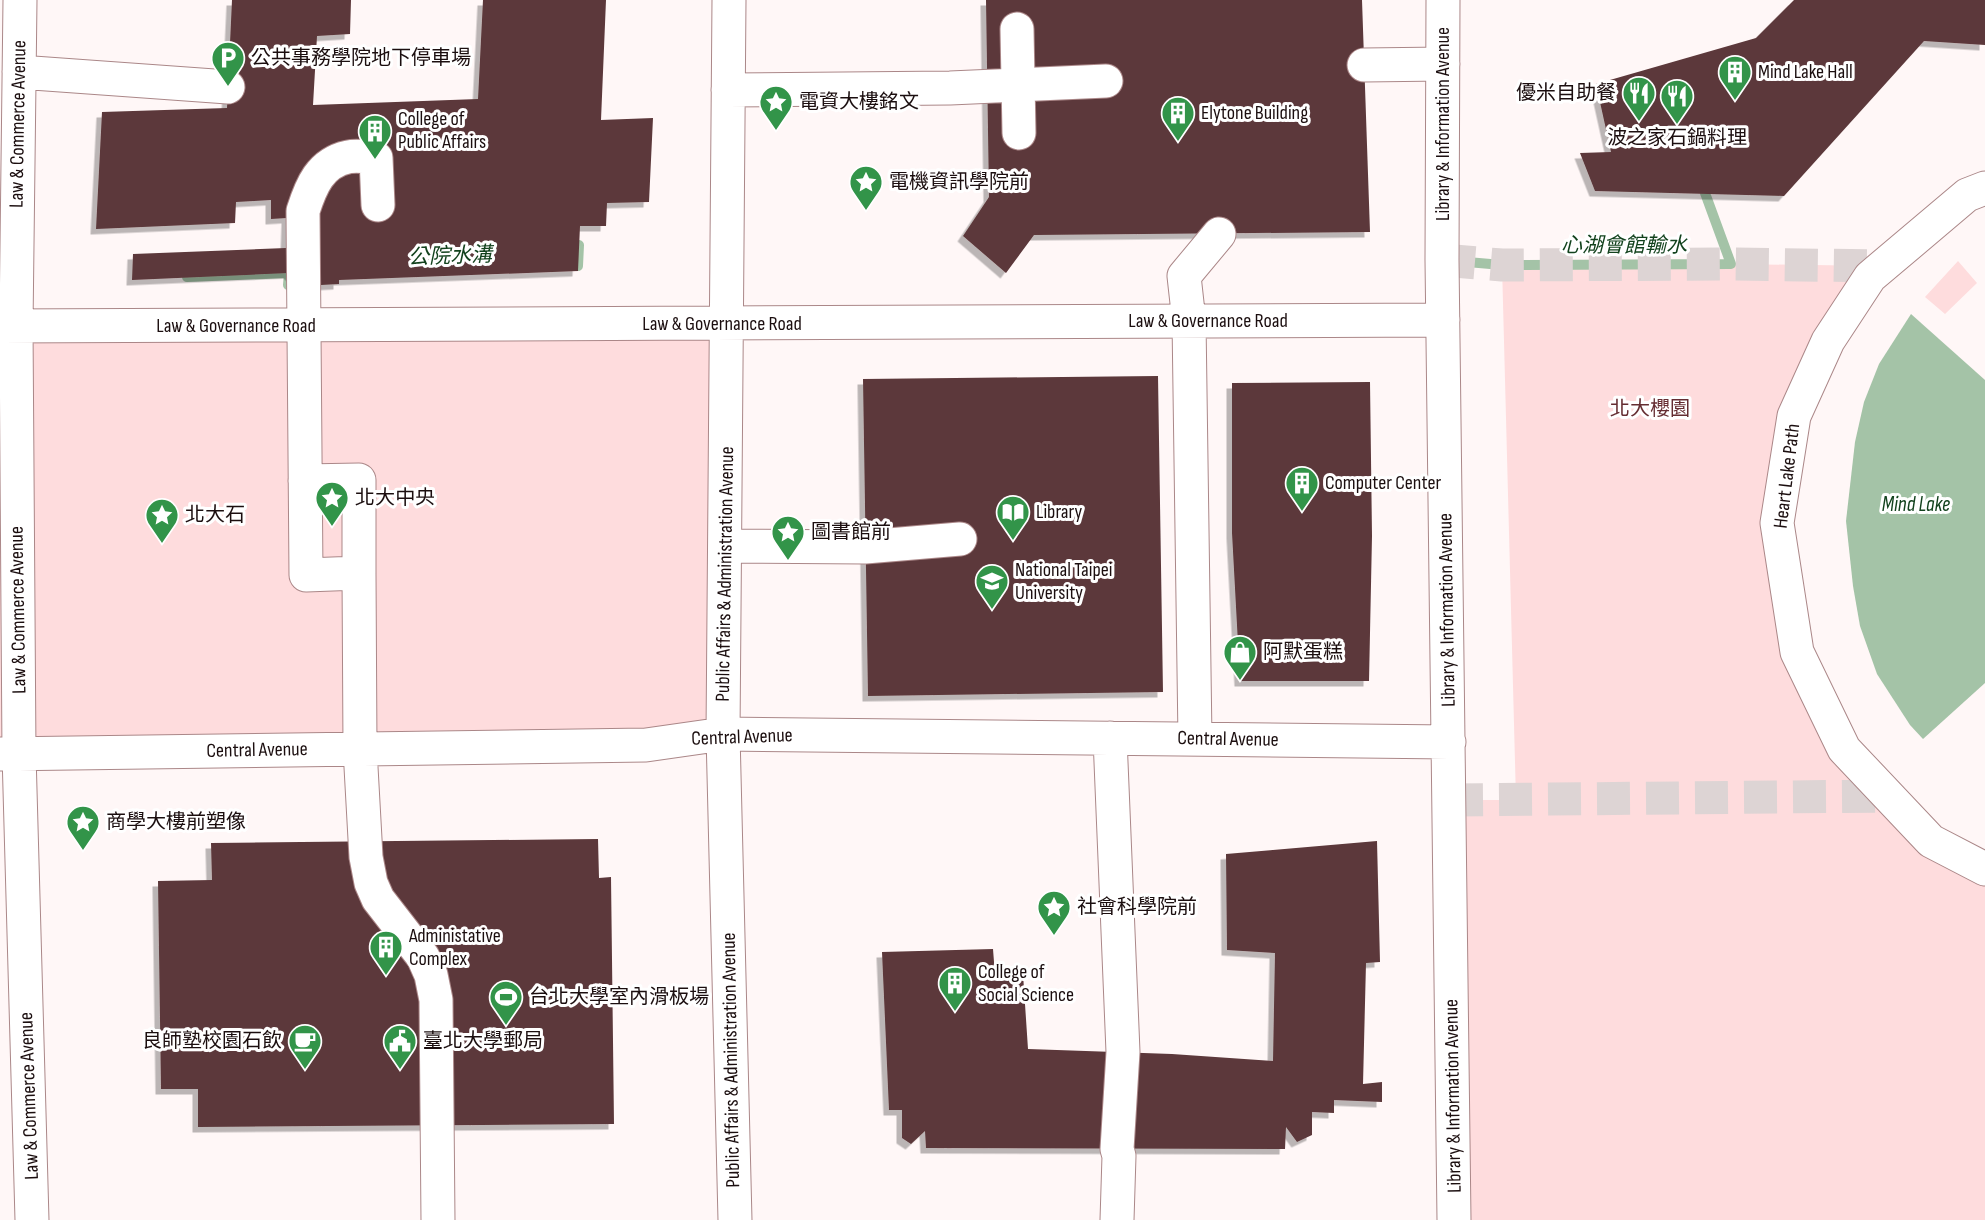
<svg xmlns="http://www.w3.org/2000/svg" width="1985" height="1220" font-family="'Sofia Sans Condensed','Noto Sans TC',sans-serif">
<defs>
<filter id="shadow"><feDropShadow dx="-5.5" dy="5.5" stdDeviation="0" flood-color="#0004"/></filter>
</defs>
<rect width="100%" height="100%" fill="#fff7f7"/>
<path fill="#fedcdd" d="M1958 261 1977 283 1945 314 1925 297Z
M1731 264 1882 266 1828 341 1777 523 1797 652 1844 749 1985 869V1220H1454L1450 800H1516L1502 265Z
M727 324 723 734 0 754V326Z"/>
<path fill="#a4c3a7" d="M1911 314 1985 380V683L1923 739 1910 725 1877 674 1860 626 1853 586 1846 521 1855 442 1864 402 1879 364Z"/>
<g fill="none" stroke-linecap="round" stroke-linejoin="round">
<path stroke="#a4c3a7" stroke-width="10" d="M1444 260 1502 265 1731 264 1705 193
M578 266 579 245
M187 277 289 273 288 285"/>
</g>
<path fill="#5c383a" filter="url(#shadow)" d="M232 0H351L350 34 317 36 313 105 478 99 483 0H606L601 120 653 118 649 202 607 203 606 226H580L578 271 339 280V284L303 286 289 273 132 280 133 254 286 248 287 218 271 219V200L236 202 235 223 96 229 102 112 227 108Z
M986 0H1362L1370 232 1034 235 1006 273 963 236 989 197Z
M1794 0H1985V45L1924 41 1784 196 1595 191 1580 153 1611 152 1596 84 1756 38Z
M1158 376 1163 692 868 696 863 379Z
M1370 382 1372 536 1369 681H1240L1232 533V383Z
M598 839 599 878 611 877 614 1124 198 1127V1089H161L158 881 212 880 211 843Z
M1377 841 1380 962 1366 963 1363 1084 1382 1082V1102L1334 1100V1113L1312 1112V1135L1297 1142 1286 1127 1285 1149 926 1148 925 1131 911 1144 902 1138V1110H889L882 952 993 949 995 975 1023 974 1028 1049 1172 1054 1273 1061 1275 953 1227 950 1226 854Z"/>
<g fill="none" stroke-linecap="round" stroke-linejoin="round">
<path stroke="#ddd4d4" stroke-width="33" stroke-dasharray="33 16" stroke-linecap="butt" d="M1442 260 1502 265 1731 264 1882 266
M1450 800 1889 796"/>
<defs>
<path id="minor" d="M20 0 16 326 19 754 32 1220
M729 0 723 734 735 1220
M1443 0 1442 260 1454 1220
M1017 29 1019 133
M1364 65 1443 64
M19 72 228 87
M728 90 950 88 1106 81
M1985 188 1967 195 1870 277 1828 341 1794 416 1777 523 1797 652 1844 749 1931 841 1985 869
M378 205 376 158C368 157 357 155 348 157 320 163 311 186 303 211L306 575 359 573 360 749 366 857 371 883 378 899 423 957 431 975 436 1000 438 1220
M0 326 1443 320
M305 481 359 480V573
M725 546 865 547 960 539
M1110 738 1123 1052 1117 1149 1119 1156 1117 1220
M1195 739 1189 321 1184 276 1219 234
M0 754 646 745 723 734 1449 742"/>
</defs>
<use href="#minor" stroke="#ab8788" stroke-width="35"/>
<use href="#minor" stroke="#fff" stroke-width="33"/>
</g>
<defs>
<symbol id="parking-pin" viewBox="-11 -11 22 30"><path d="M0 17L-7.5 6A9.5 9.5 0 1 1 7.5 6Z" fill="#329449" stroke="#fff"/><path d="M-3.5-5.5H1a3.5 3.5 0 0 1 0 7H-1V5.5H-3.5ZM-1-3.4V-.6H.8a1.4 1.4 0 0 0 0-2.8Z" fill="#fff"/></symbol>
<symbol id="building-pin" viewBox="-11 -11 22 30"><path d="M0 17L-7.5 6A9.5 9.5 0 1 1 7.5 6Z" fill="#329449" stroke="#fff"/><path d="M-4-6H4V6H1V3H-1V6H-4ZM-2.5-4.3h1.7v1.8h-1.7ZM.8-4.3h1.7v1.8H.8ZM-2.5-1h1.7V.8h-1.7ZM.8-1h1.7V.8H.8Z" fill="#fff"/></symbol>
<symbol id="restaurant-pin" viewBox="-11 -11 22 30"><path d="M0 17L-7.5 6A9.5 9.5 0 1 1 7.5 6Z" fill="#329449" stroke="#fff"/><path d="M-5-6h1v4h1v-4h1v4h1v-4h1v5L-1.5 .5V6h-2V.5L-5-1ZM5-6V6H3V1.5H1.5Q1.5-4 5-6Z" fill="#fff"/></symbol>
<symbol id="sight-pin" viewBox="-11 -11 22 30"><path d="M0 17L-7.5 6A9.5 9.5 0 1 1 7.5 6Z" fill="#329449" stroke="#fff"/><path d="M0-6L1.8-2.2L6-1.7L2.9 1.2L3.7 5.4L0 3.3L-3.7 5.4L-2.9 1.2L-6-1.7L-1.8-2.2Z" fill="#fff"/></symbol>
<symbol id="library-pin" viewBox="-11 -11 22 30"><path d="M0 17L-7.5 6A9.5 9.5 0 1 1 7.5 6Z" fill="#329449" stroke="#fff"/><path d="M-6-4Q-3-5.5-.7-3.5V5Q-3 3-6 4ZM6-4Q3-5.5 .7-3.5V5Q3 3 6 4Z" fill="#fff"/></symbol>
<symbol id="university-pin" viewBox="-11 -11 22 30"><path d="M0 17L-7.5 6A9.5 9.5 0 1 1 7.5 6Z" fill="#329449" stroke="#fff"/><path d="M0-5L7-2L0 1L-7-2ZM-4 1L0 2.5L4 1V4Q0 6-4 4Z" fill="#fff"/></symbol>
<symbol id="shop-pin" viewBox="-11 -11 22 30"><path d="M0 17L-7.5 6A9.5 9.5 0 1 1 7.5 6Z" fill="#329449" stroke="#fff"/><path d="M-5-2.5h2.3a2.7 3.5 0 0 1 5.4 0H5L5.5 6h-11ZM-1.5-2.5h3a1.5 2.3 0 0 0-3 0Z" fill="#fff"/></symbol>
<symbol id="stadium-pin" viewBox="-11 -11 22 30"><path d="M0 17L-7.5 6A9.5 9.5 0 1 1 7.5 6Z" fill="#329449" stroke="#fff"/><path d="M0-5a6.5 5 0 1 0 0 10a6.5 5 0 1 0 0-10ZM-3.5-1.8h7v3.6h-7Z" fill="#fff"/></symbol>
<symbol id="cafe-pin" viewBox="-11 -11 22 30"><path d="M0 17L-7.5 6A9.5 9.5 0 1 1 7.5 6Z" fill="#329449" stroke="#fff"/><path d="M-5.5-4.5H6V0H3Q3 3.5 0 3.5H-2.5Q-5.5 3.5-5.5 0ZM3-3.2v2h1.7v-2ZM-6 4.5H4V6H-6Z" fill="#fff"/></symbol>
<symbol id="civic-pin" viewBox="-11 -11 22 30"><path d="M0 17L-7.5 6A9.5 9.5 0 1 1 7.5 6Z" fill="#329449" stroke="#fff"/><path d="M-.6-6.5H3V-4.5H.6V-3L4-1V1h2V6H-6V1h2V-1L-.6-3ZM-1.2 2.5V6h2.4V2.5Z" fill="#fff"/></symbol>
</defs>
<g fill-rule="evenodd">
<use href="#parking-pin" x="209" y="39" width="38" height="52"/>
<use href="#building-pin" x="1716" y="53" width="38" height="52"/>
<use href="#restaurant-pin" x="1620" y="74" width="38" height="52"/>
<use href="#restaurant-pin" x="1658" y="77" width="38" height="52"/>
<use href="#sight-pin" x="757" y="83" width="38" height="52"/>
<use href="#building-pin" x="1159" y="94" width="38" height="52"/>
<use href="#building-pin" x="356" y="112" width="38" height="52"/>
<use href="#sight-pin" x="847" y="163" width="38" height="52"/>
<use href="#building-pin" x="1283" y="464" width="38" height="52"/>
<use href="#sight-pin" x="313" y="479" width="38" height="52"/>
<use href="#library-pin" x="994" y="493" width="38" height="52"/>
<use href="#sight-pin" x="143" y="496" width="38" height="52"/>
<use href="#sight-pin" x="769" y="513" width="38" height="52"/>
<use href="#university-pin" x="973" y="562" width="38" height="52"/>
<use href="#shop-pin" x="1221" y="633" width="38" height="52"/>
<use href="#sight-pin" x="64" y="803" width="38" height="52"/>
<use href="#sight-pin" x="1035" y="888" width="38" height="52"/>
<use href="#building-pin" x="367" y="928" width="38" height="52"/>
<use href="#building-pin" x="936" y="964" width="38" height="52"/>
<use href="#stadium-pin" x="487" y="978" width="38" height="52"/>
<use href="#cafe-pin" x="286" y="1022" width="38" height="52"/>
<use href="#civic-pin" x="381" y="1022" width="38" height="52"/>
</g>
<g text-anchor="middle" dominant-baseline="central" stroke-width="6" stroke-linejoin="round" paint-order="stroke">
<g font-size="20" fill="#1b0e0f" stroke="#fff" text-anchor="start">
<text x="251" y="58">公共事務學院地下停車場</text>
<text x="1758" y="72">Mind Lake Hall</text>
<text x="1616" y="93" text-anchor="end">優米自助餐</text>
<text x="799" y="102">電資大樓銘文</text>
<text x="1201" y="113">Elytone Building</text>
<text x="398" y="119">College of<tspan x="398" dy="23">Public Affairs</tspan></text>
<text x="1677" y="138" text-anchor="middle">波之家石鍋料理</text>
<text x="889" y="182">電機資訊學院前</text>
<text x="1325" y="483">Computer Center</text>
<text x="355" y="498">北大中央</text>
<text x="1036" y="512">Library</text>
<text x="185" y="515">北大石</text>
<text x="811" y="532">圖書館前</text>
<text x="1015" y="570">National Taipei<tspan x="1015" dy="23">University</tspan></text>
<text x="1263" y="652">阿默蛋糕</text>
<text x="106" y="822">商學大樓前塑像</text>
<text x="1077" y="907">社會科學院前</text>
<text x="409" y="936">Administative<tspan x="409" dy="23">Complex</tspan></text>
<text x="978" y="972">College of<tspan x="978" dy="23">Social Science</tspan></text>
<text x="529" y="997">台北大學室內滑板場</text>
<text x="282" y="1041" text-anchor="end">良師塾校園石飲</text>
<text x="423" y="1041">臺北大學郵局</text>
</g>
<g font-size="20" fill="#1b0e0f" stroke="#fff">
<text transform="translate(18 124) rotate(-89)">Law &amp; Commerce Avenue</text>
<text transform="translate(1443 124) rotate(-90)">Library &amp; Information Avenue</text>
<text x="1208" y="321">Law &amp; Governance Road</text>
<text x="722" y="324">Law &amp; Governance Road</text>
<text x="236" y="326">Law &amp; Governance Road</text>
<text transform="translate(1787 476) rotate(-83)">Heart Lake Path</text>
<text transform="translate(725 574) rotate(-89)">Public Affairs &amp; Administration Avenue</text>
<text transform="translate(18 610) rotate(-91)">Law &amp; Commerce Avenue</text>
<text transform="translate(1447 610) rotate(-91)">Library &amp; Information Avenue</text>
<text transform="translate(742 737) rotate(-2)">Central Avenue</text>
<text transform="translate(1228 739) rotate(1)">Central Avenue</text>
<text transform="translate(257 750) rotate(-1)">Central Avenue</text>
<text transform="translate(731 1060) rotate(-91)">Public Affairs &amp; Administration Avenue</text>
<text transform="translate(29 1096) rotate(-92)">Law &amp; Commerce Avenue</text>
<text transform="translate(1453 1096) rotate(-91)">Library &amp; Information Avenue</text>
</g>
<g font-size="20" fill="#652d32" stroke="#fff">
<text x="1650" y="409">北大櫻園</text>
</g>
<g font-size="21" font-style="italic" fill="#12421d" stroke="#fff">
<text x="1624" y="245">心湖會館輸水</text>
<text transform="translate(450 256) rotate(-2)">公院水溝</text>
<text x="1916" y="504">Mind Lake</text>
</g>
</g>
</svg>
